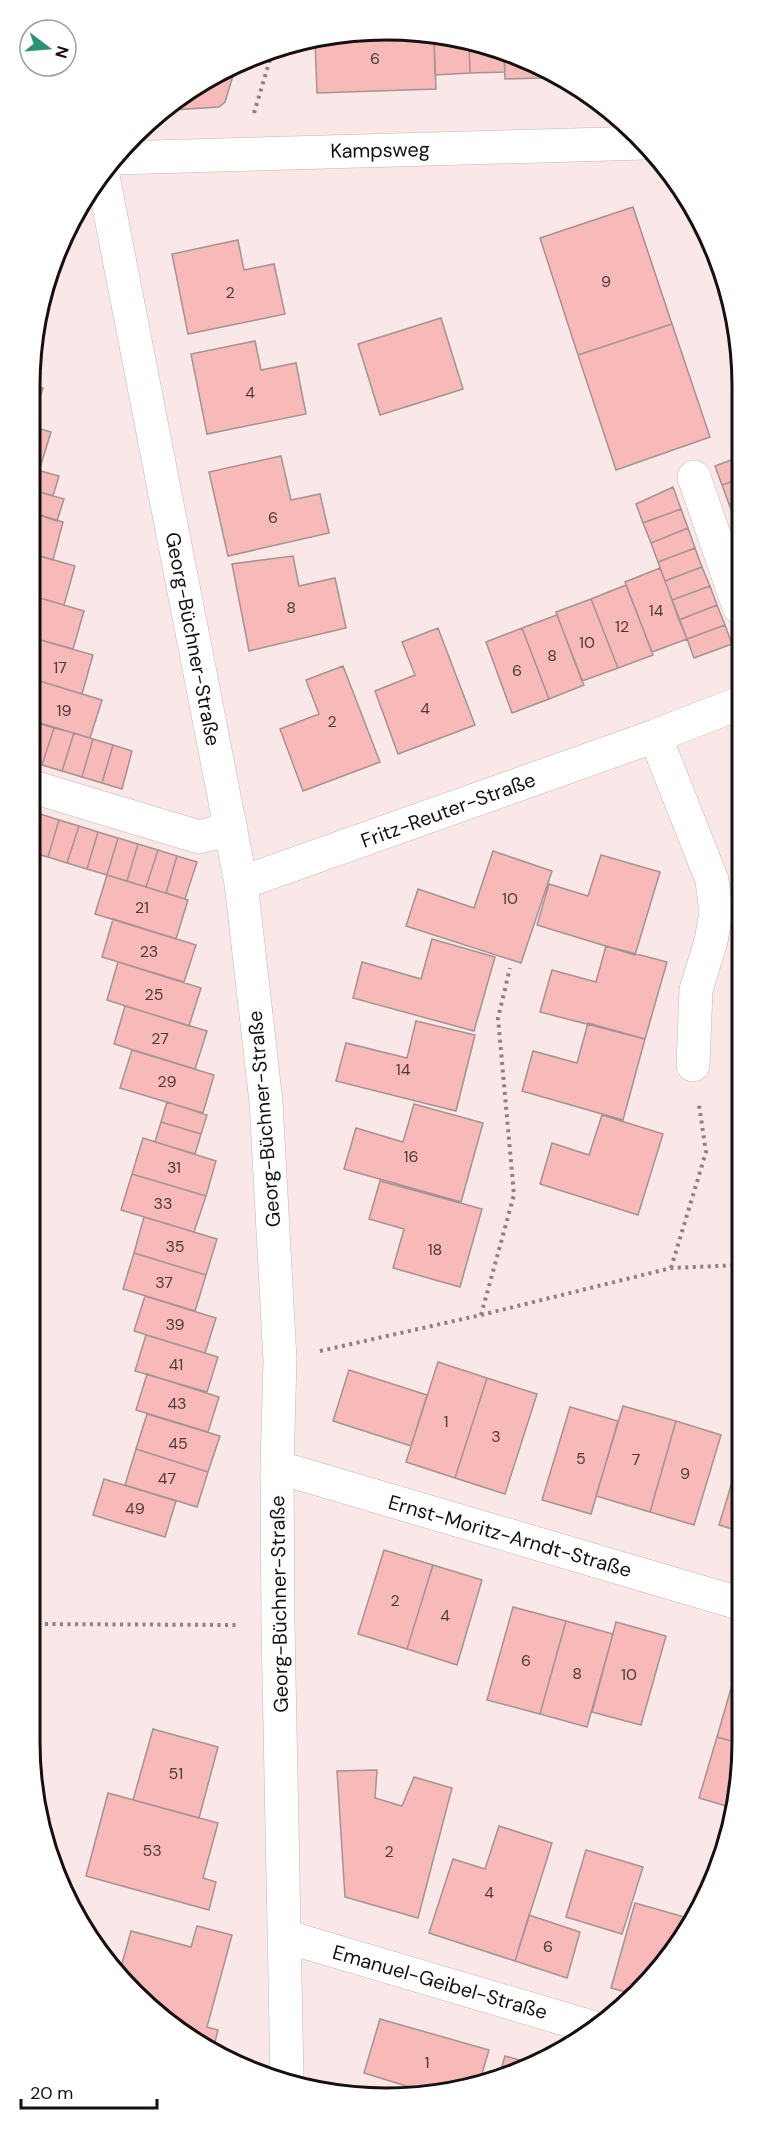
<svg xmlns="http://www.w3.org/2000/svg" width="772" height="2129" font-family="'DM Sans',sans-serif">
<rect width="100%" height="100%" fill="#f9e8e7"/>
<path fill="#f8b9b9" stroke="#a39392" stroke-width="1.5" d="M339 33 434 39 436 89 317 93 315 41Z
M434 39 469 41 470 73 435 75Z
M469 41 478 42 504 53 505 72 470 73Z
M504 53 539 68 540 78 505 79Z
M539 68 562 77 540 78Z
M235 69 225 102 219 107 172 110 208 78Z
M633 207 672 324 578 355 540 238Z
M238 240 244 270 274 264 285 314 188 334 172 254Z
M441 318 463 389 380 415 358 344Z
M672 324 710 437 616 470 578 355Z
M255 341 261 370 296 363 306 414 207 434 191 354Z
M30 384 43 388 31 426H30Z
M30 426 51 432 39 471 30 468Z
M281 456 291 500 320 494 329 533 228 556 209 472Z
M739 457V479L722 485 715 466Z
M30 468 59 476 53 496 30 489Z
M739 479V501L729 504 722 485Z
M673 487 681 509 643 523 636 504Z
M30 489 64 499 57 521 30 512Z
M739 501V522L736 523 729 504Z
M681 509 688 528 651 543 643 523Z
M30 512 63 522 53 560 30 553Z
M688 528 695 548 658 562 651 543Z
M695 548 702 567 665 581 658 562Z
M30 553 75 566 64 605 30 595Z
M293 556 299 586 335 578 346 628 249 651 232 564Z
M702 567 710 586 672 600 665 581Z
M660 568 687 639 652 652 625 582Z
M626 585 653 655 618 668 591 599Z
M710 586 717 605 679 620 672 600Z
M30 595 84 611 73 649 30 637Z
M591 599 618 668 582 681 556 612Z
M717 605 725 625 687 639 679 620Z
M557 615 584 685 549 699 522 628Z
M725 625 732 644 694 658 687 639Z
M438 628 475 725 398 754 375 691 415 675 402 642Z
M522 628 549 699 512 713 486 642Z
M30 637 93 655 82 694 30 678Z
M343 666 380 762 303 791 280 729 319 714 306 680Z
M30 678 102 700 90 738 30 720Z
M30 720 34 722 30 736Z
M34 722 54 728 42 765 30 762V736Z
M54 728 74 733 62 771 42 765Z
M74 733 93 739 82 777 62 771Z
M93 739 113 745 102 783 82 777Z
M113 745 132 751 122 789 102 783Z
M30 811 40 814 30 845Z
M40 814 59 820 48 857 30 852V845Z
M59 820 79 826 67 863 48 857Z
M79 826 98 832 87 869 67 863Z
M98 832 118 838 107 875 87 869Z
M118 838 138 844 127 881 107 875Z
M138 844 158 850 146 887 127 881Z
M158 850 177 856 166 893 146 887Z
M493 851 552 871 521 963 406 926 418 889 474 908Z
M601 855 660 872 635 955 537 925 549 884 588 896Z
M177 856 197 862 185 899 166 893Z
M107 875 188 900 176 939 95 914Z
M113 919 196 945 184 982 102 957Z
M432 939 495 957 474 1031 353 998 362 962 421 979Z
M606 946 667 962 645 1039 540 1012 552 970 596 982Z
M118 962 201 988 189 1026 107 1000Z
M125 1006 207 1031 195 1069 114 1044Z
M416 1021 475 1035 456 1111 336 1081 346 1043 407 1058Z
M588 1023 645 1039 623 1120 522 1091 533 1051 577 1063Z
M132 1050 214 1075 203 1113 120 1088Z
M167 1102 207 1115 201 1134 161 1122Z
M414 1104 483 1123 461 1202 344 1169 356 1128 403 1142Z
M602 1115 663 1134 638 1215 540 1184 552 1143 589 1155Z
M161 1122 201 1134 195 1154 155 1142Z
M143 1138 216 1161 206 1196 132 1174Z
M132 1174 206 1196 194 1232 121 1210Z
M380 1181 482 1209 460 1287 393 1268 404 1229 369 1219Z
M144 1217 217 1239 206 1275 134 1253Z
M134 1253 206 1275 195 1311 123 1289Z
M145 1296 216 1318 205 1353 134 1331Z
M146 1335 218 1357 207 1392 135 1371Z
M438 1362 487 1378 455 1478 406 1462Z
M349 1370 427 1395 411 1446 333 1421Z
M147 1374 219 1397 208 1432 136 1410Z
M487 1378 537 1394 505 1494 455 1478Z
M623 1406 676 1421 650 1512 596 1496Z
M570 1407 618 1421 591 1514 542 1500Z
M147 1414 220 1436 208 1472 136 1449Z
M676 1421 721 1435 694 1525 650 1512Z
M136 1449 208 1472 197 1507 125 1485Z
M739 1459 741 1460 742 1522 739 1531 719 1525Z
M104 1479 176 1501 165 1537 93 1515Z
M742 1522V1545L735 1544Z
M384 1550 433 1565 407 1649 358 1634Z
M433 1565 482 1580 457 1665 407 1649Z
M513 1607 566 1621 540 1714 487 1700Z
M566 1621 613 1634 587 1727 540 1714Z
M616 1622 666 1636 641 1725 592 1712Z
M732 1685 742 1688V1744L717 1737Z
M153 1729 218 1747 199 1818 133 1800Z
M717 1737 742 1744 733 1808 699 1798Z
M377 1770 375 1798 402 1806 414 1777 452 1788 418 1918 345 1897 337 1771Z
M108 1793 218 1823 203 1878 216 1882 209 1910 86 1876Z
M499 1826 552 1843 515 1961 429 1933 453 1859 485 1869Z
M586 1850 643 1867 622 1934 566 1917Z
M635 1903 688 1918 682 1941 629 1993 611 1988Z
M529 1915 580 1932 567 1978 515 1961Z
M197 1926 232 1935 207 2027 218 2030 213 2050 118 1978 131 1931 191 1947Z
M380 2019 489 2050 478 2087 415 2091 416 2089 364 2073Z
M505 2056 530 2063 499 2077Z"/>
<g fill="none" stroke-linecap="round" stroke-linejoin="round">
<defs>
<path id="minor" d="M117 158 644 143
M102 171 241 883 266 1102 280 1360 277 1467 278 1625 287 2080
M694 477 739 607
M655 736 712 880 716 912 711 941 696 990 693 1065
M30 786 199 837 231 829
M241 883 655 736 740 703
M277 1467 742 1604
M284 1936 595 2028"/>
</defs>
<use href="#minor" stroke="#c6b5b5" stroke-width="34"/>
<path stroke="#8d8281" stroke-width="4" stroke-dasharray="3 4.5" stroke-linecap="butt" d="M254 113 271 56
M671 1268 706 1152 699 1105
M481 1315 514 1195 498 1018 510 968
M320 1351 481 1315 671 1268 741 1265
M30 1624 238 1625"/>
<use href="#minor" stroke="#fff" stroke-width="33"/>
</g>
<g text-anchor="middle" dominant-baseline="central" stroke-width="4.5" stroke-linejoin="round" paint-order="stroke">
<g font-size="16" fill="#4e3a3a">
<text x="375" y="58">6</text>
<text x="606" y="281">9</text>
<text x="230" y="292">2</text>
<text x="250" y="392">4</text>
<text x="273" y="517">6</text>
<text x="291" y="607">8</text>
<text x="656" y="610">14</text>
<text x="622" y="626">12</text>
<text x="587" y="642">10</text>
<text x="552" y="655">8</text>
<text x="60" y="667">17</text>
<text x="517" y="670">6</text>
<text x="425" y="708">4</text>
<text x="64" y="710">19</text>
<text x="332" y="721">2</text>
<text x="510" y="898">10</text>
<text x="142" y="907">21</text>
<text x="149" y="951">23</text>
<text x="154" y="994">25</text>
<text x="160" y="1038">27</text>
<text x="403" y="1069">14</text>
<text x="167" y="1081">29</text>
<text x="411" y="1156">16</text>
<text x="174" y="1167">31</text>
<text x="163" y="1203">33</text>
<text x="175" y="1246">35</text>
<text x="435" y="1249">18</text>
<text x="164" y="1282">37</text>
<text x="175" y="1324">39</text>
<text x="176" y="1364">41</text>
<text x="177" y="1403">43</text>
<text x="446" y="1421">1</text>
<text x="496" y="1436">3</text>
<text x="178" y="1443">45</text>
<text x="581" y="1458">5</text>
<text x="636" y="1459">7</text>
<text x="685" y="1473">9</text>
<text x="167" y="1478">47</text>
<text x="135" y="1508">49</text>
<text x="395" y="1600">2</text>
<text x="445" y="1615">4</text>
<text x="526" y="1660">6</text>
<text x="577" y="1673">8</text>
<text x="629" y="1674">10</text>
<text x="176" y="1773">51</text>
<text x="152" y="1850">53</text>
<text x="389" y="1851">2</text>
<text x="489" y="1892">4</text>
<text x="548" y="1946">6</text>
<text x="427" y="2062">1</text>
</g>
<g font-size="20" fill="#161010" stroke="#fff">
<text transform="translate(380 150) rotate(-1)">Kampsweg</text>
<text transform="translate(193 639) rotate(79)">Georg-Büchner-Straße</text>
<text transform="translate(448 810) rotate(-20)">Fritz-Reuter-Straße</text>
<text transform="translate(264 1119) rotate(-95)">Georg-Büchner-Straße</text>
<text transform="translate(510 1536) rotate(16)">Ernst-Moritz-Arndt-Straße</text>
<text transform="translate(279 1604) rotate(-91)">Georg-Büchner-Straße</text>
<text transform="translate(440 1982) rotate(16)">Emanuel-Geibel-Straße</text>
</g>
</g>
<path d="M0 0H772V2129H0ZM386 40H386A346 346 0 0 1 732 386V1742A346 346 0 0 1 386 2088H386A346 346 0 0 1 40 1742V386A346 346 0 0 1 386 40Z" fill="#fff" fill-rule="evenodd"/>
<path fill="none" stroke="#161010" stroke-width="3" d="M386 40H386A346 346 0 0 1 732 386V1742A346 346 0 0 1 386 2088H386A346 346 0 0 1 40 1742V386A346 346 0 0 1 386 40Z"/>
<g transform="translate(48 48) rotate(106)"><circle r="28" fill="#ffffff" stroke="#a29f9f" stroke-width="1.5"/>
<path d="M0-4.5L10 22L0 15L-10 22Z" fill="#289474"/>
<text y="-9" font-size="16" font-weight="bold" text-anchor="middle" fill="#161010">N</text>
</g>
<path d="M21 2099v9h136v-9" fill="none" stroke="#161010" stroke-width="3"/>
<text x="30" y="2099" font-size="18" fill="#161010" stroke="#ffffff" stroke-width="4.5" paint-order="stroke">20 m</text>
</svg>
